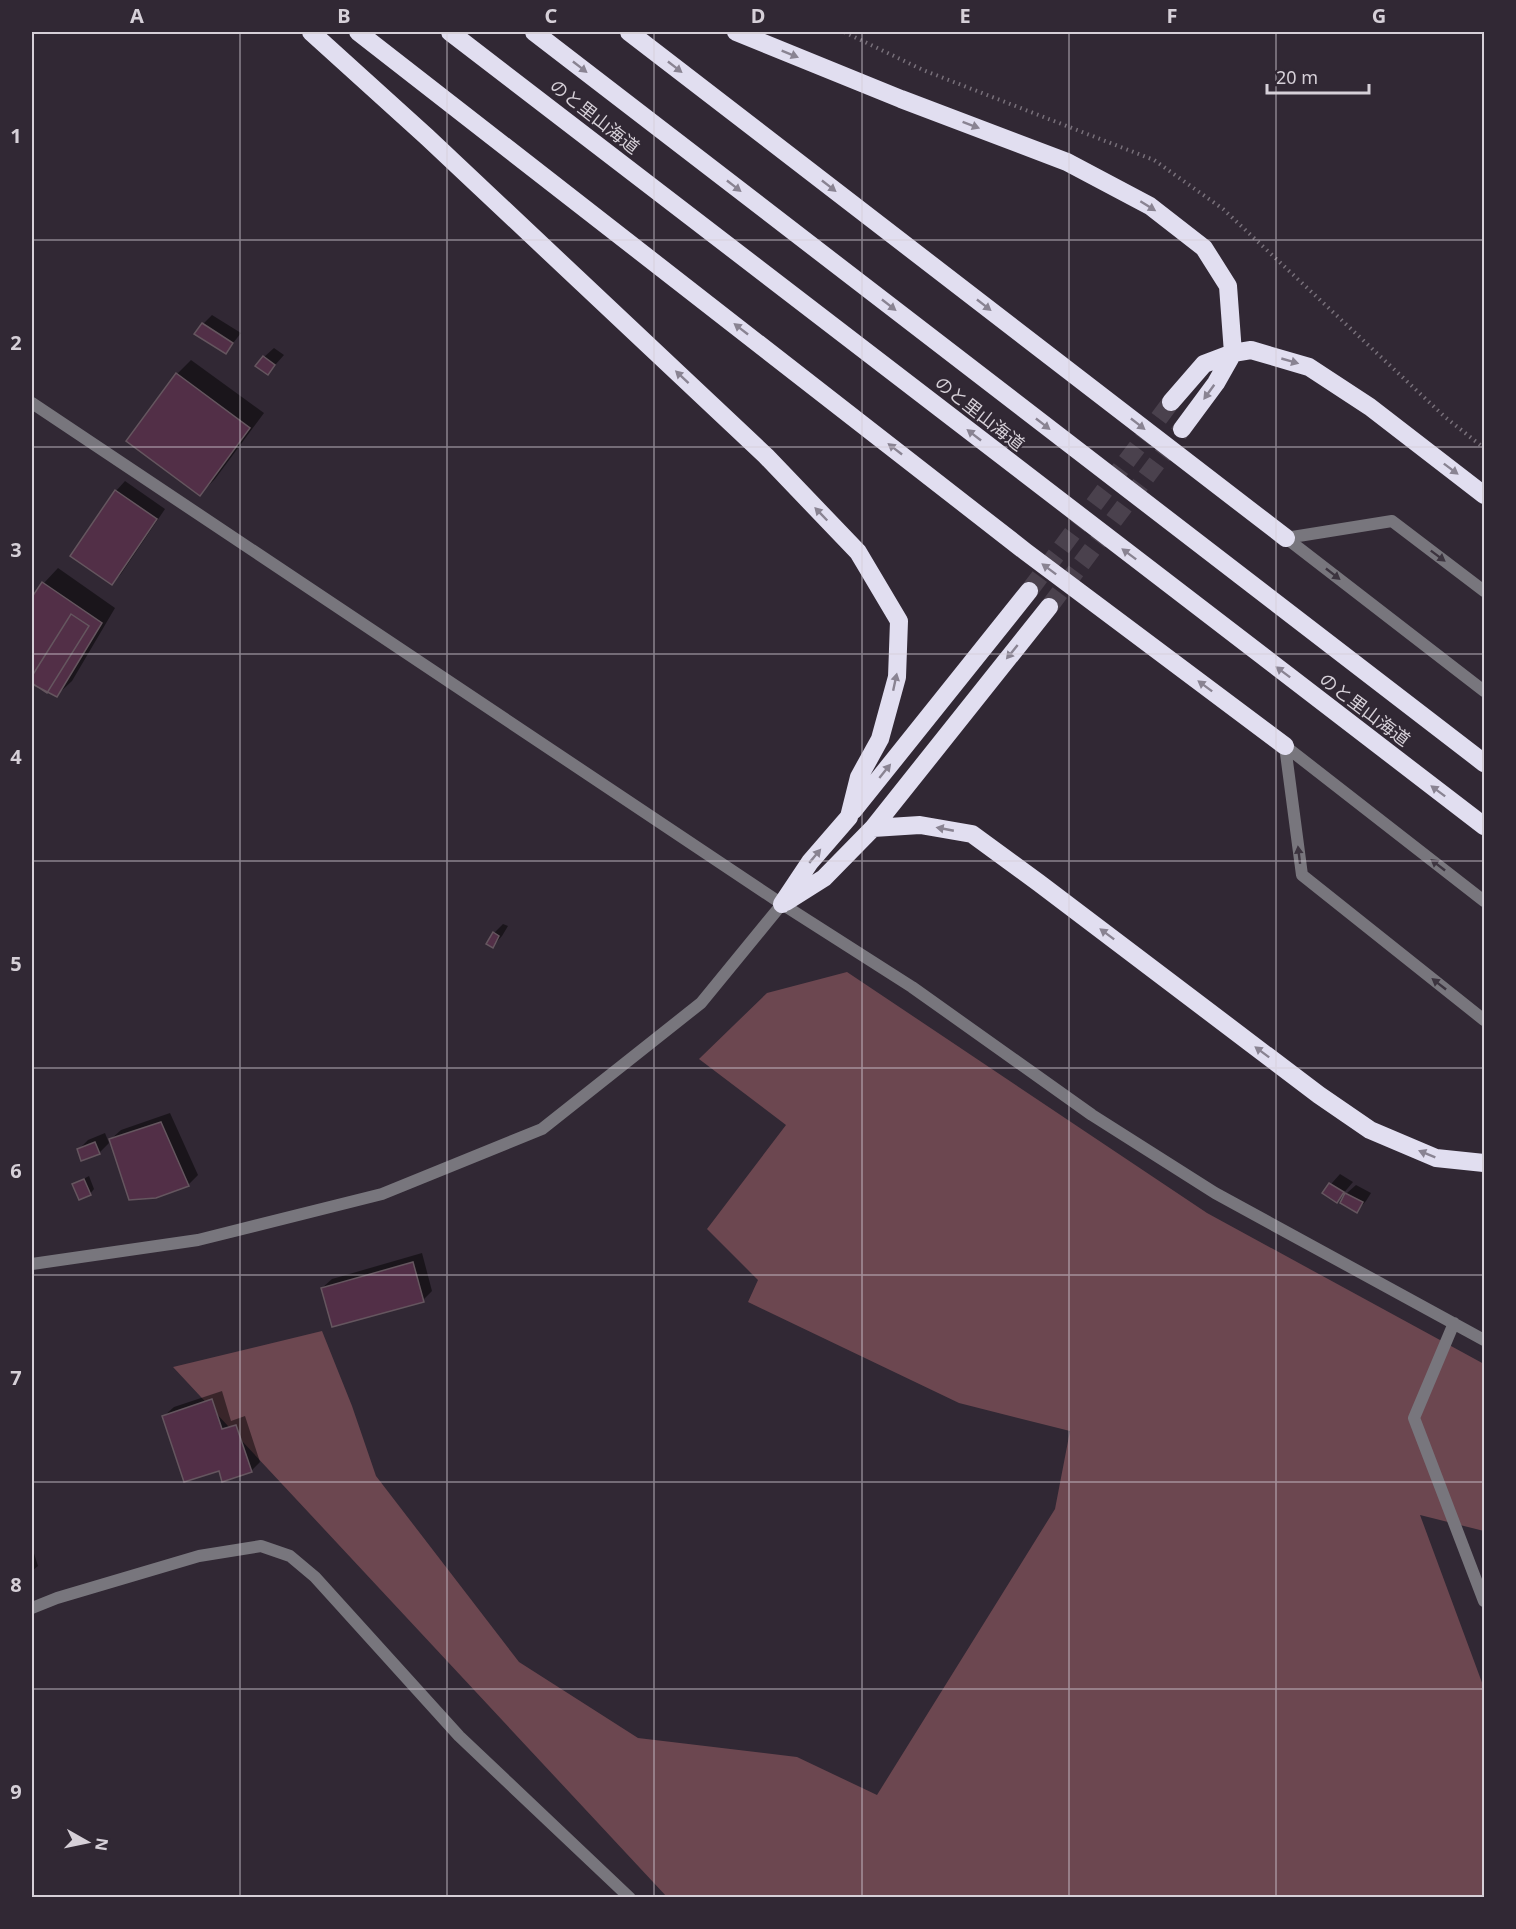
<svg xmlns="http://www.w3.org/2000/svg" width="1516" height="1929" font-family="'Noto Sans','Noto Sans JP',sans-serif">
<rect width="100%" height="100%" fill="#312834"/>
<path fill="#6c4750" d="M847 972 1207 1213 1484 1364V1531L1420 1515 1484 1688V1897H667L173 1367 322 1331 352 1406 376 1476 519 1662 638 1738 797 1757 877 1795 1055 1509 1070 1431 959 1403 748 1302 758 1280 707 1229 786 1125 699 1059 767 993Z"/>
<path fill="#0007" d="M212 315 241 333 226 352 203 324Z
M274 348 284 355 268 373 264 357Z
M191 360 264 413 215 479 200 494 177 374Z
M125 481 165 509 121 574 112 583 116 491Z
M58 568 115 608 72 681 57 695 32 682V600L44 583Z
M503 924 508 926 502 936 493 946 494 933Z
M170 1113 198 1175 188 1185 111 1139 121 1130Z
M105 1133 109 1143 99 1153 79 1149 88 1140Z
M1340 1174 1353 1182 1337 1201 1324 1192Z
M89 1176 94 1189 90 1194 74 1184Z
M1356 1185 1371 1193 1366 1201 1357 1211 1342 1203 1347 1193Z
M422 1253 432 1291 423 1300 322 1288 332 1279Z
M222 1391 231 1421 245 1416 260 1462 251 1471 220 1469 164 1416 174 1407Z
M32 1547 38 1566 32 1571Z"/>
<path fill="#522f47" stroke="#65565f" stroke-width="1.5" d="M202 323 233 343 226 354 194 334Z
M263 356 275 365 268 375 255 366Z
M176 373 250 428 200 496 126 441Z
M115 490 157 519 112 585 70 556Z
M42 582 102 623 57 697 32 684V597Z
M71 614 89 626 47 693 32 683V676Z
M493 932 499 936 493 948 486 944Z
M161 1122 189 1186 156 1198 129 1200 109 1139Z
M95 1142 100 1154 81 1161 77 1149Z
M84 1179 91 1195 79 1200 72 1184Z
M1329 1183 1344 1192 1337 1203 1322 1193Z
M1345 1193 1363 1202 1357 1213 1340 1203Z
M413 1262 424 1302 332 1327 321 1288Z
M212 1399 222 1429 236 1425 252 1472 222 1482 219 1471 184 1482 162 1416Z"/>
<g fill="none" stroke-linecap="round" stroke-linejoin="round">
<path stroke="#4a414d" stroke-width="18" stroke-dasharray="18 9" stroke-linecap="butt" d="M1029 591 1171 402
M1049 607 1182 429"/>
<path stroke="#78707a" stroke-width="4" stroke-dasharray="1.5 4.5" stroke-linecap="butt" d="M844 32 923 70 1154 160 1223 209 1445 417 1484 448"/>
<path stroke="#78767d" stroke-width="12" d="M1286 538 1484 691
M1286 538 1392 521 1484 591
M1285 746 1302 875 1484 1020
M1285 746 1484 901"/>
<path stroke="#78767d" stroke-width="12" d="M32 403 782 904 912 987 1092 1115 1215 1193 1484 1340
M1454 1323 1414 1418 1484 1601
M32 1608 57 1598 199 1556 261 1546 290 1556 315 1577 459 1736 630 1898"/>
<path stroke="#78767d" stroke-width="12" d="M32 1264 198 1240 382 1194 542 1129 701 1003 782 904"/>
<path stroke="#e1def0" stroke-width="18" d="M311 32 427 137 766 456 858 552 899 621 897 677 880 739 859 777 849 817 810 862 782 904
M358 32 1026 552 1285 746
M450 32 1484 826
M534 32 1484 763
M629 32 1286 538
M736 32 901 99 1067 162 1150 206 1204 248 1228 286 1233 353 1216 383 1182 429
M1171 402 1204 364 1233 353 1251 350 1309 367 1370 407 1484 495
M853 811 1029 591
M873 828 920 825 972 834 1039 883 1319 1095 1370 1130 1436 1158 1484 1163
M786 902 824 878 873 828 1049 607"/>
</g>
<defs><path id="oneway-solid" d="M-6-.8H1V-3.2L6.5 0L1 3.2V.8H-6Z" transform="scale(1.5)"/></defs>
<g fill="#898392">
<use href="#oneway-solid" transform="translate(790 54) rotate(22)"/>
<use href="#oneway-solid" transform="translate(580 67) rotate(38)"/>
<use href="#oneway-solid" transform="translate(675 67) rotate(38)"/>
<use href="#oneway-solid" transform="translate(971 125) rotate(21)"/>
<use href="#oneway-solid" transform="translate(734 186) rotate(38)"/>
<use href="#oneway-solid" transform="translate(829 186) rotate(38)"/>
<use href="#oneway-solid" transform="translate(1148 206) rotate(32)"/>
<use href="#oneway-solid" transform="translate(889 305) rotate(38)"/>
<use href="#oneway-solid" transform="translate(984 305) rotate(38)"/>
<use href="#oneway-solid" transform="translate(741 329) rotate(-142)"/>
<use href="#oneway-solid" transform="translate(1290 361) rotate(16)"/>
<use href="#oneway-solid" transform="translate(682 377) rotate(-137)"/>
<use href="#oneway-solid" transform="translate(1209 392) rotate(126)"/>
<use href="#oneway-solid" transform="translate(1043 424) rotate(38)"/>
<use href="#oneway-solid" transform="translate(1138 424) rotate(38)"/>
<use href="#oneway-solid" transform="translate(974 435) rotate(-142)"/>
<use href="#oneway-solid" transform="translate(895 449) rotate(-142)"/>
<use href="#oneway-solid" transform="translate(1451 469) rotate(37)"/>
<use href="#oneway-solid" transform="translate(821 514) rotate(-134)"/>
<use href="#oneway-solid" transform="translate(1129 554) rotate(-143)"/>
<use href="#oneway-solid" transform="translate(1049 569) rotate(-143)"/>
<use href="#oneway-solid" transform="translate(1012 652) rotate(129)"/>
<use href="#oneway-solid" transform="translate(1283 672) rotate(-143)"/>
<use href="#oneway-solid" transform="translate(895 682) rotate(-78)"/>
<use href="#oneway-solid" transform="translate(1205 686) rotate(-143)"/>
<use href="#oneway-solid" transform="translate(885 771) rotate(-51)"/>
<use href="#oneway-solid" transform="translate(1438 791) rotate(-143)"/>
<use href="#oneway-solid" transform="translate(945 829) rotate(-169)"/>
<use href="#oneway-solid" transform="translate(815 856) rotate(-50)"/>
<use href="#oneway-solid" transform="translate(1107 934) rotate(-143)"/>
<use href="#oneway-solid" transform="translate(1262 1052) rotate(-143)"/>
<use href="#oneway-solid" transform="translate(1427 1154) rotate(-158)"/>
</g>
<g fill="#3c343f">
<use href="#oneway-solid" transform="translate(1438 556) rotate(37)"/>
<use href="#oneway-solid" transform="translate(1333 574) rotate(38)"/>
<use href="#oneway-solid" transform="translate(1299 855) rotate(-97)"/>
<use href="#oneway-solid" transform="translate(1438 865) rotate(-142)"/>
<use href="#oneway-solid" transform="translate(1439 984) rotate(-142)"/>
</g>
<path fill="none" stroke="#d6d0d8" stroke-width="1.5" stroke-opacity="0.55" d="M240 32V1898M447 32V1898M654 32V1898M862 32V1898M1069 32V1898M1276 32V1898M32 240H1484M32 447H1484M32 654H1484M32 861H1484M32 1068H1484M32 1275H1484M32 1482H1484M32 1689H1484"/>
<g text-anchor="middle" dominant-baseline="central" stroke-width="4.5" stroke-linejoin="round" paint-order="stroke">
<g font-size="18" fill="#d6d0d8" stroke="#312834">
<text transform="translate(595 116) rotate(38)">のと里山海道</text>
<text transform="translate(980 413) rotate(38)">のと里山海道</text>
<text transform="translate(1365 709) rotate(37)">のと里山海道</text>
</g>
</g>
<rect width="1516" height="1929" fill="none" stroke="#312834" stroke-width="66"/>
<g transform="translate(87 1842) rotate(99)" stroke="#312834" stroke-width="4.5" paint-order="stroke">
<path d="M0-4.5L10 22L0 15L-10 22Z" fill="#d6d0d8"/>
<text y="-9" font-size="16" font-weight="bold" text-anchor="middle" fill="#d6d0d8">N</text>
</g>
<path d="M1267 84v9h102v-9" fill="none" stroke="#d6d0d8" stroke-width="3"/>
<text x="1276" y="84" font-size="18" fill="#d6d0d8" stroke="#312834" stroke-width="4.5" paint-order="stroke">20 m</text>
<rect x="33" y="33" width="1450" height="1863" fill="none" stroke="#d6d0d8" stroke-width="2"/>
<g font-size="20" text-anchor="middle" font-weight="bold" fill="#d6d0d8">
<text x="137" y="23">A</text>
<text x="344" y="23">B</text>
<text x="551" y="23">C</text>
<text x="758" y="23">D</text>
<text x="965" y="23">E</text>
<text x="1172" y="23">F</text>
<text x="1379" y="23">G</text>
<text x="16" y="143">1</text>
<text x="16" y="350">2</text>
<text x="16" y="557">3</text>
<text x="16" y="764">4</text>
<text x="16" y="971">5</text>
<text x="16" y="1178">6</text>
<text x="16" y="1385">7</text>
<text x="16" y="1592">8</text>
<text x="16" y="1799">9</text>
</g>
</svg>
